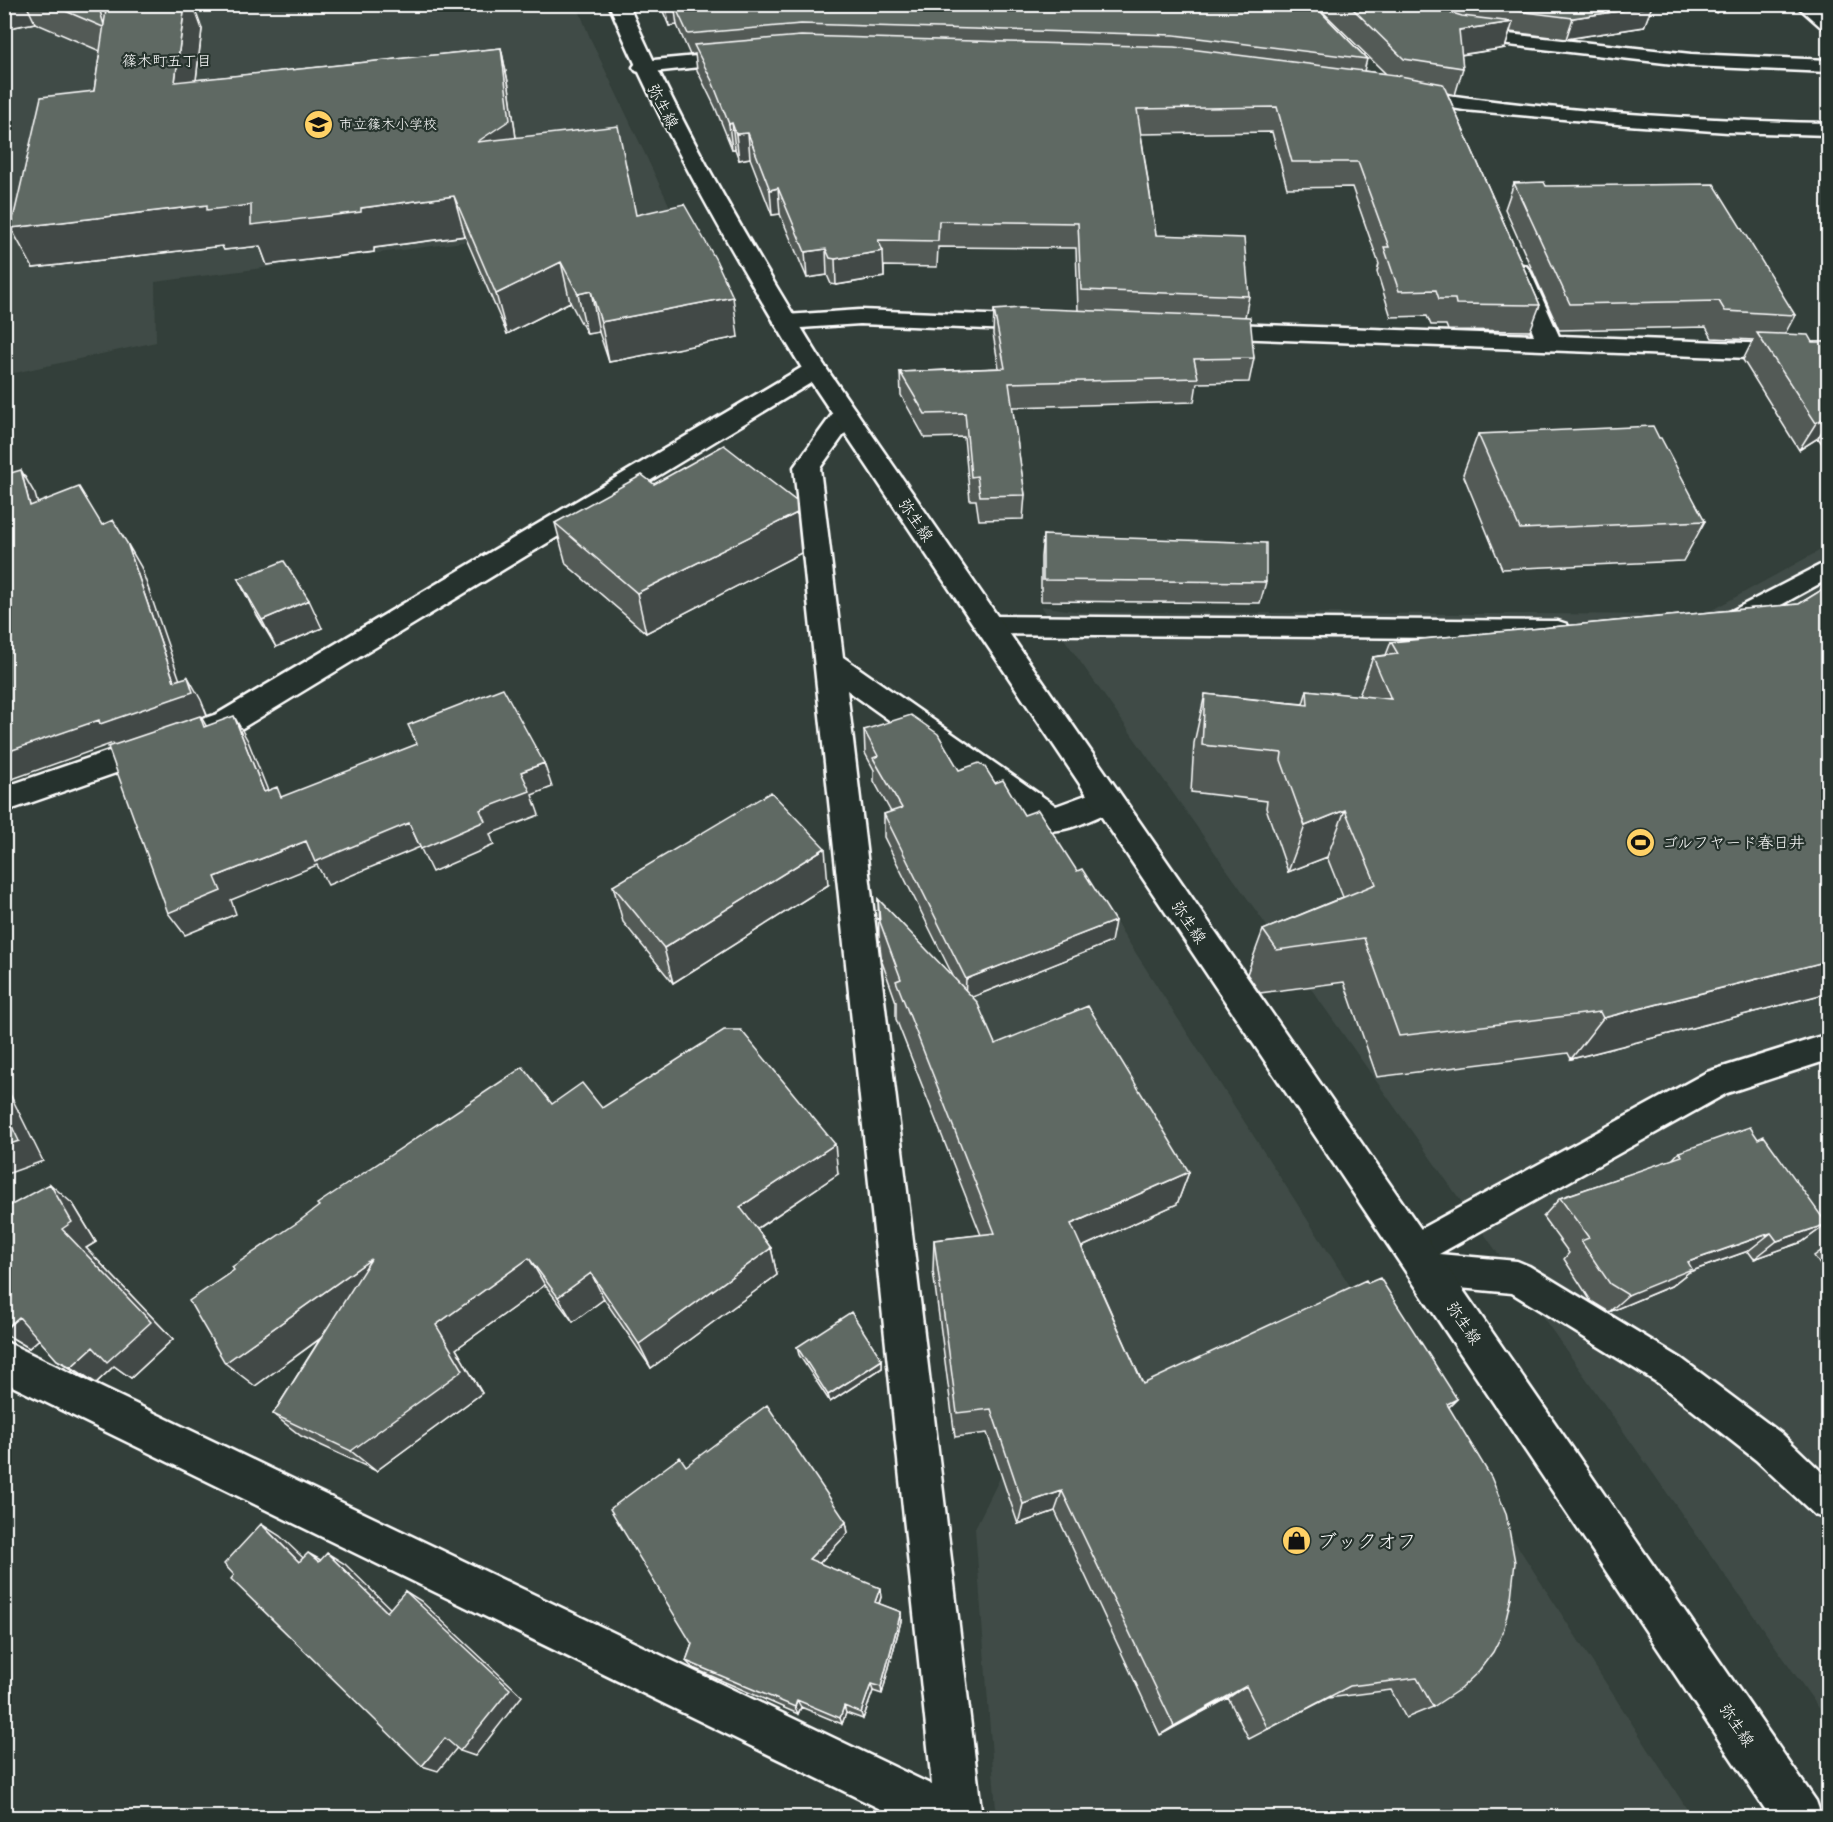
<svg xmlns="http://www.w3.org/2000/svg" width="1833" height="1822" font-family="'Shantell Sans','Klee One',sans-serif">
<rect width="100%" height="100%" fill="#333f3a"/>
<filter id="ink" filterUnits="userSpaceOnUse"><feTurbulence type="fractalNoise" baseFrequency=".0167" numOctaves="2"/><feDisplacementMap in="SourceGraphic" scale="12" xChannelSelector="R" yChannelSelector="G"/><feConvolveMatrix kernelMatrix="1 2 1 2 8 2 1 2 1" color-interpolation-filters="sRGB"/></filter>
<g filter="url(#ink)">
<path fill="#404c47" d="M4 5H577L590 38 671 209 596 218 594 225 155 282 156 342 5 375Z
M1828 546V1721L1041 606 1080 612 1703 615Z
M1090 882 1692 1817 1011 1818 996 1810 975 1528 1013 1452 1126 1370 936 939Z"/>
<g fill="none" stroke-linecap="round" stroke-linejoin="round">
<defs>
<path id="service" d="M1828 561V579L1732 632 1723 635 1714 632 1711 626 1714 620Z
M987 616 1558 621 1567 624 1570 630 1567 636 1558 639 987 634 978 631 975 625 978 619Z
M1828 1034V1060L1727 1093 1439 1254 1517 1261 1529 1266 1682 1359 1782 1434 1828 1478V1520L1815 1515 1756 1460 1658 1383 1512 1293 1428 1285 1416 1280 1411 1269 1413 1265 1402 1261 1398 1250 1402 1239 1707 1072Z"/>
<path id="minor" d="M1795 4H1817L1828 14V29L1821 27Z
M1463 29 1691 54 1828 60V72L1691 66 1456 39 1453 35 1456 31Z
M740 52 747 54 750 58 747 62 643 73 636 71 633 67 636 63 643 61Z
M1407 89C1545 111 1689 120 1828 123V135L1728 132 1628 125 1464 110 1400 99 1397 95 1400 91Z
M1518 264 1526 266 1530 271 1559 336 1828 346V361L1207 337 1198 335 1195 330 1198 325 1207 323 1534 335 1506 271 1510 266Z
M860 310 1039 317 1048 319 1051 324 1048 329 1039 331 860 324 786 329 777 327 774 322 777 317 786 315Z
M815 362 824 365 827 370 824 375 239 730 4 812V787L217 714 806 365Z
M845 407 854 409 858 415 820 468 843 657 1056 806 1105 788 1116 791 1121 800 1116 809C1095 817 1064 836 1042 829L847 690 982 1818H899L4 1382V1341L932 1785 794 467 836 409Z"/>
<path id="tertiary" d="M609 4H628C683 132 753 250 826 368L1816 1801 1822 1818H1771L803 370C731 251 662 132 609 4Z"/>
</defs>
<use href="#service" stroke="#fff" stroke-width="5"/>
<use href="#minor" stroke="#fff" stroke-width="5"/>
<use href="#tertiary" stroke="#fff" stroke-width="5"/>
<use href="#service" fill="#26332d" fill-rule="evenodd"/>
<use href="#minor" fill="#26332d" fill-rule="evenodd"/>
<use href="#tertiary" fill="#26332d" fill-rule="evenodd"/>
</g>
<path fill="#525a56" stroke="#fff" stroke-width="1.5" d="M4 4H103L105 13 202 29 196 80 501 48 509 87 516 138 636 215 738 337 609 362 599 332 587 334 570 302 507 334 465 236 374 248V252L267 265 260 246 224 250 222 246 33 268 94 91 100 51 35 23 4 29Z
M660 4H1313L1367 59 1364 71 1386 74 1323 12 1325 4H1652L1644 27 1566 39 1510 32 1505 48 1461 55 1463 68 1455 95 1447 93 1540 305 1530 331 1448 330 1446 325H1431L1427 316 1391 317 1377 272 1379 264 1352 187 1287 188 1272 132 1141 134 1156 235 1249 296 1245 317 1254 358 1249 382 1197 383 1194 402 1012 407 1025 495 1023 519 979 520 976 500H970L964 437 925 438 901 395 900 372 999 368 993 334 994 310 1078 311 1076 248 938 247 937 267 884 266V277L836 285 831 284 827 275 807 278 780 214 772 215 750 158 739 160 735 149H732L715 107 697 70 695 54 690 55 677 25 669 26Z
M1710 4H1727L1716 13Z
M1821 4H1828V11Z
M1514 183 1546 186 1795 315 1785 334 1812 342H1828V444L1823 445 1818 438 1799 450 1743 360 1753 340 1712 338 1706 327 1559 330 1505 209Z
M1478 434 1659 438 1705 521 1683 561 1502 569 1463 474Z
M654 484 801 553 646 633 566 564 555 523Z
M1043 535 1266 582 1260 603 1041 601V557Z
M238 579 322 628 276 647 252 607Z
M1828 586V993L1571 1059 1568 1053 1377 1077 1344 982 1260 993 1247 974 1263 930 1343 897 1327 857 1288 872 1266 808 1267 801 1191 792 1194 743 1205 694 1303 704 1307 690 1359 696 1373 657 1386 655 1391 642 1799 604Z
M864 730 959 770 995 783 1024 815 1111 942 972 997 995 1044 1189 1172 1177 1204 1082 1247 1143 1384 1457 1399 1449 1407 1433 1707 1406 1718 1391 1690 1328 1698 1249 1739 1228 1698 1160 1735 1055 1511 1018 1524 987 1433 955 1437 933 1271 934 1240 981 1235 896 1019V1002L882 962 879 939 878 899 955 980 884 837V814L891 812 874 781V770L865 753Z
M828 885 673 983 623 922 613 886Z
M552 1104 602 1108 838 1174 757 1229 771 1248 777 1275 651 1368 604 1299 573 1322 545 1285 456 1349 482 1393 376 1471 301 1436 273 1414 320 1339 255 1386Z
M1758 1139 1827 1224 1802 1242 1754 1259 1748 1251 1689 1272 1671 1286 1609 1312 1591 1301 1564 1259 1569 1253 1543 1217 1560 1198 1672 1160 1679 1152Z
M73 1204 96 1242 86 1248 173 1339 131 1378 114 1366 96 1383 83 1376 57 1360 39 1339 29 1348 4 1333V1209Z
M1828 1246V1276L1814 1256Z
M797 1347 882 1360V1368L830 1402 799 1355Z
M686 1466 846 1522 848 1533 819 1563 881 1597 879 1604 901 1612V1621L882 1694 873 1691 863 1719 846 1713 842 1724 801 1707 798 1714 693 1668 686 1661 692 1644Z"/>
<path fill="#424a46" stroke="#fff" stroke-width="1.5" d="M4 4H26L35 23 4 29Z
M98 4H103L118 59 104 28Z
M185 4H193L202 29 191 122 175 82Z
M674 4 677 25 669 26 666 5Z
M1720 4H1727L1716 13Z
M1652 6 1644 27 1566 39 1573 18Z
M1513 22 1505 48 1452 56 1459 30Z
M501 48 509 87 519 160 477 142Z
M732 123 735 149H732L729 124Z
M748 133 750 158 739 160 736 134Z
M778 188 780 214 772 215 770 190Z
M454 196 465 236 374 248V252L267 265 260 246 224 250 222 246 33 268 11 228 207 205H251L361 208Z
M826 249 827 275 807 278 805 252Z
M883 251 884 277 836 285 835 259Z
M561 262 570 302 507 334 496 294Z
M591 291 599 332 587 334 578 294Z
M733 297 738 337 609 362 601 322Z
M1828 415V421L1818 438 1799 450 1816 423Z
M21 470 35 494 45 529 30 506Z
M797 513 801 553 646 633 637 593Z
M127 543 141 567 185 695 188 677 201 700 207 715 201 717 215 741 116 746 113 743 4 782V753L174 681Z
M309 600 322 628 276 647 262 620Z
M234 716 248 741 278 816 264 792Z
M544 763 552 787 532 795 539 815 490 834 494 845 432 872 421 849 521 772Z
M1345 810 1327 857 1288 872 1305 826Z
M409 823 420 847 328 885 317 865 231 900 236 914 185 935 168 913 215 877 306 841Z
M825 848 828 885 673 983 664 948Z
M1115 921 1111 942 965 1000 966 979Z
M1828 961V993L1571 1059 1603 1018Z
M4 1082 43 1161 4 1175Z
M835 1144 838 1174 747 1235 740 1207Z
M1189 1172 1177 1204 1064 1255 1071 1224Z
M50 1184 73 1204 96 1242 86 1248 173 1339 131 1378 114 1366 96 1383 71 1367 93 1347Z
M1827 1224 1802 1242 1754 1259 1777 1241Z
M1771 1233 1748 1251 1689 1272 1671 1286 1609 1312 1628 1295 1688 1262Z
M771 1248 777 1275 651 1368 639 1344Z
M529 1258 545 1285 456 1349 482 1393 376 1471 351 1451 436 1325Z
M371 1259 393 1285 255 1386 225 1363Z
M591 1273 604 1299 573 1322 558 1297Z
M19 1317 45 1334 29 1348 4 1333V1330Z
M882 1360V1368L830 1402 828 1395Z
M1457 1399 1431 1424 1447 1404Z
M1062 1491 1055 1511 1018 1524 1023 1504Z
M846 1522 848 1533 813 1570 809 1559Z
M261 1524 280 1536 318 1572 299 1562Z
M308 1553 326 1563 319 1562Z
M327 1553 345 1564 403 1621 387 1612Z
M880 1588 881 1597 876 1612 875 1602Z
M405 1591 421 1601 522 1696 475 1756 460 1751Z
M901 1612V1621L882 1694 881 1687Z
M871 1684 873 1691 863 1719 861 1713Z
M1246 1686 1228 1698 1160 1735 1174 1726Z
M797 1700 801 1707 798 1714 795 1707Z
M844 1706 846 1713 842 1724 840 1718Z
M445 1738 460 1744 438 1771 422 1766Z"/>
<path fill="#5f6964" stroke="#fff" stroke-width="1.5" d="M49 4H98L104 25 103 27Z
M107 4H185L175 82 501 48 510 120 477 142 618 126 636 215 684 204 716 260 733 297 601 322 591 291 578 294 561 262 496 294 454 196 361 208V212L251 225V205L207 210V205L11 228 41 97 94 91Z
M674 4H1313L1367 59 1174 35 801 24 688 34Z
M1348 4H1423L1462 16 1513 22 1459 30 1463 68 1404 59Z
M1460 4H1652V6L1573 18Z
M801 36 1174 47 1395 75 1443 84 1540 305 1456 304 1455 299H1439L1436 290 1399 291 1384 247H1389L1358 162H1292L1277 107 1137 109 1156 235 1244 238 1249 296 1081 290 1078 223 939 221 938 241 878 240 883 251 835 259 830 258 826 249 805 252 778 188 770 190 748 133 736 134 732 123 729 124 712 81 694 45Z
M1544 182 1546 186 1714 184 1795 315 1725 311 1719 301 1570 304 1514 183Z
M1020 308 1250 317 1254 358 1194 359 1198 378 1009 383 1025 495 980 496 977 476 971 477 965 413 925 414 900 372 1005 368 994 310Z
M1757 333 1808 335 1812 342H1828V415L1816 423Z
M1653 426 1659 438H1661L1705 521 1520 529 1478 434Z
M724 445 796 501 797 513 637 593 555 523 642 475 654 484Z
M21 470 30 506 79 487 102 525 113 520 127 543 174 681 188 677 193 692 100 724 99 720 4 753V475Z
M1043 535 1266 543V582L1043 580Z
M284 561 309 600 262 620 238 579Z
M1828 586V961L1603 1018 1600 1012 1399 1036 1364 938 1277 950 1263 930 1376 884 1345 810 1305 826 1281 760 1282 753 1202 745 1205 694 1308 705 1307 690 1391 699 1373 657 1398 654 1391 642 1799 604Z
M503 688 544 763 521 772 530 791 480 810 485 821 421 849 409 823 315 862 306 841 215 877 221 891 168 913 108 747 200 716 204 727 234 716 264 792 277 787 281 797 417 744 408 725Z
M911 715 938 734 959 770 979 763 985 767 995 783 1003 780 1024 815 1038 810 1077 871 1082 869 1115 921 966 979 884 814 902 808 873 758 878 756 864 730Z
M771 792 825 848 664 948 613 886Z
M878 899 977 1002 995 1044 1088 1006 1189 1172 1071 1224 1143 1384 1366 1280 1368 1283 1380 1278 1457 1399 1447 1404 1491 1477 1506 1513 1515 1562 1511 1598 1503 1632 1493 1652 1478 1672 1460 1689 1433 1707 1417 1678 1350 1686 1268 1729 1246 1686 1174 1726 1062 1491 1023 1504 991 1409 957 1413 934 1240 995 1233 896 981 901 979 880 922Z
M724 1030H741L835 1144 740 1207 771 1248 639 1344 591 1273 558 1297 529 1258 436 1325 463 1370 351 1451 273 1414 371 1259 225 1363 189 1301 234 1270 232 1267 298 1222 319 1206 317 1204 523 1067 552 1104 582 1083 602 1108Z
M4 1110 19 1141 4 1146Z
M1750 1127 1758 1139 1764 1136 1827 1224 1777 1241 1771 1233 1688 1262 1692 1269 1628 1295 1610 1284 1581 1241 1589 1238 1560 1198 1682 1156 1679 1152Z
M50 1184 72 1222 62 1229 151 1322 107 1362 93 1347 71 1367 57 1360 19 1317 4 1330V1209Z
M851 1312 882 1360 828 1395 797 1347Z
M767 1405 846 1522 809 1559 880 1588 875 1602 901 1612 881 1687 871 1684 861 1713 844 1706 840 1718 797 1700 795 1707 686 1661 692 1644 610 1509 680 1457 686 1466Z
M261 1524 299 1562 308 1553 319 1562 327 1553 387 1612 405 1591 510 1689 460 1751 445 1738 422 1766 231 1579 234 1575 224 1564Z"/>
</g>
<defs>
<symbol id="school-disc" viewBox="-11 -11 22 22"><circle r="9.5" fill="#ffd166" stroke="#26332d"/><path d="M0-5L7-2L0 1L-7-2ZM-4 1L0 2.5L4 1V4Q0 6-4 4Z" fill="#111"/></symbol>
<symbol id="stadium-disc" viewBox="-11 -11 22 22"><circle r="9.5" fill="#ffd166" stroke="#26332d"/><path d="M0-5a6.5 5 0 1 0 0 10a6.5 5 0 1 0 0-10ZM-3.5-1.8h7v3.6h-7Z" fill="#111"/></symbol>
<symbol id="shop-disc" viewBox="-11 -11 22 22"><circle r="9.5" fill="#ffd166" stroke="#26332d"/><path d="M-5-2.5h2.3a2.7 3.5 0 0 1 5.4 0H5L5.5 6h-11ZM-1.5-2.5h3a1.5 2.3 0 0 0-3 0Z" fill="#111"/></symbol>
</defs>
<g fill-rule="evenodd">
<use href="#school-disc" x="302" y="108" width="33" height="33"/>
<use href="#stadium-disc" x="1624" y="826" width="33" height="33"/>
<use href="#shop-disc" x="1280" y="1524" width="33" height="33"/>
</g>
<g text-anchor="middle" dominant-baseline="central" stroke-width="4.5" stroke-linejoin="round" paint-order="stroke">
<g font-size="14" fill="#fff" stroke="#26332d" text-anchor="start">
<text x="339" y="124">市立篠木小学校</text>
</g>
<g font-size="15" fill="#fff" stroke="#26332d">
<text x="167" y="61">篠木町五丁目</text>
</g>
<g font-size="16" fill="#fff" stroke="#26332d">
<text transform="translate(663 106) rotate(62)">弥生線</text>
<text transform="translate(916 520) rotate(56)">弥生線</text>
<text transform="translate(1189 922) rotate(56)">弥生線</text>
<text transform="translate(1464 1323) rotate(56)">弥生線</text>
<text transform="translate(1737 1725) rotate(56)">弥生線</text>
</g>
<g font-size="16" fill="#fff" stroke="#26332d" text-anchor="start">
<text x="1662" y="842">ゴルフヤード春日井</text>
</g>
<g font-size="20" fill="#fff" stroke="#26332d" text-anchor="start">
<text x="1317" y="1541">ブックオフ</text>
</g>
</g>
<rect width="1833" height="1822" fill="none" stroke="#26332d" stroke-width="24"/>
<rect x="12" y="12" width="1809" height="1798" fill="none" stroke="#fff" stroke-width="2" filter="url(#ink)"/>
</svg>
